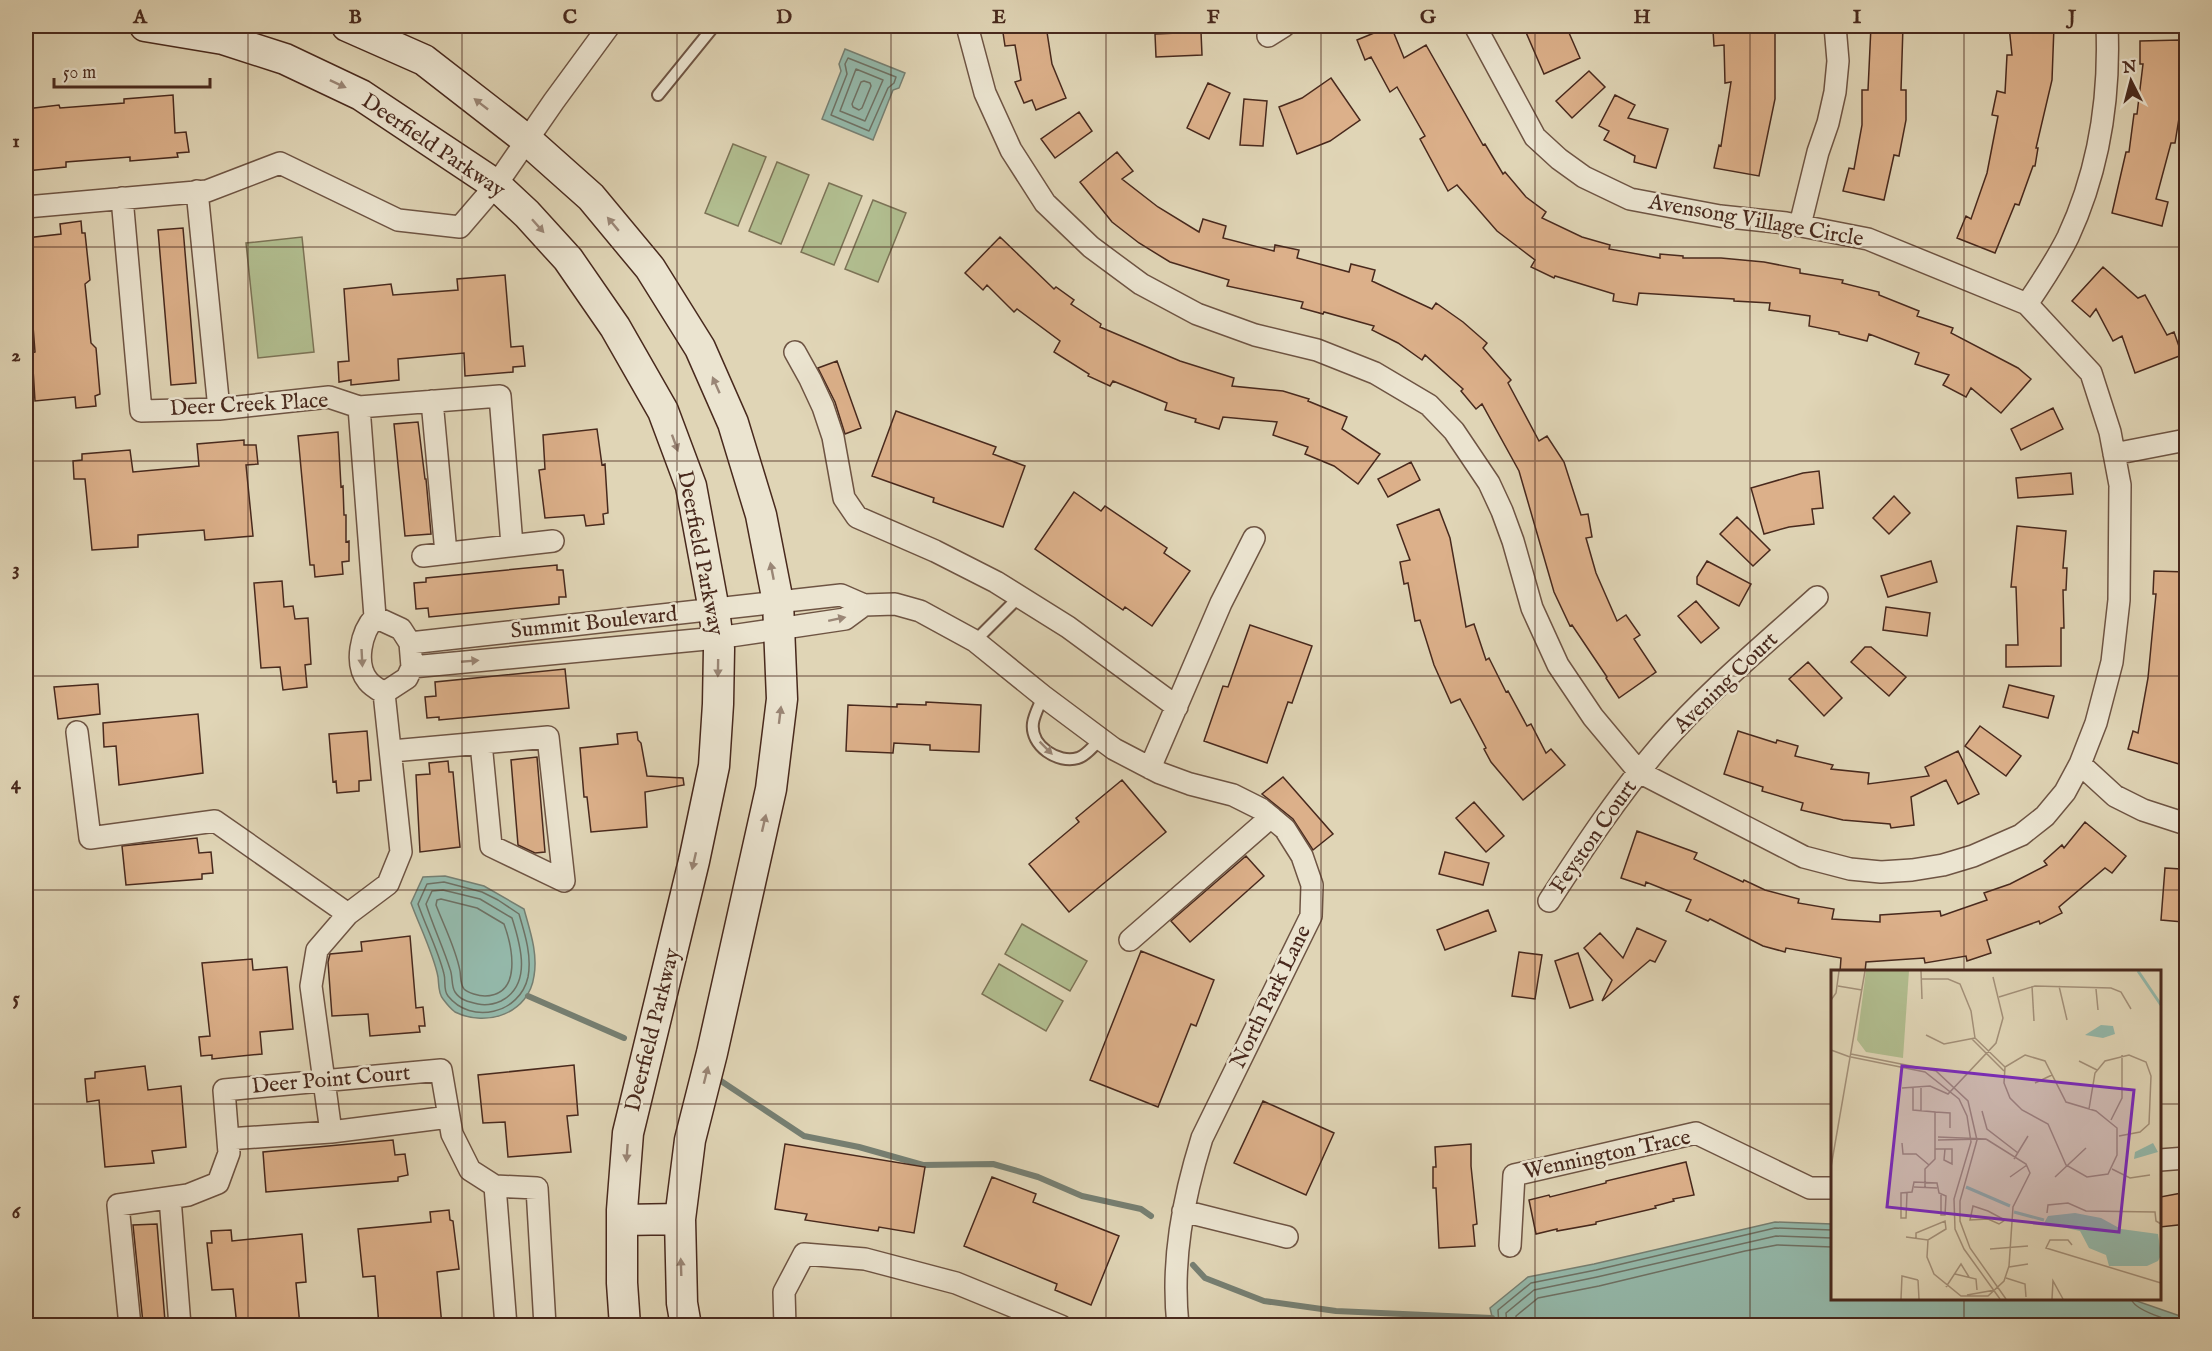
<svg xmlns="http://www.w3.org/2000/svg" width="2212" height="1351" font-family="'IM FELL English',serif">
<rect width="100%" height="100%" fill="#e0d5b6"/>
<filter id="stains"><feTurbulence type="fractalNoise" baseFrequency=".00333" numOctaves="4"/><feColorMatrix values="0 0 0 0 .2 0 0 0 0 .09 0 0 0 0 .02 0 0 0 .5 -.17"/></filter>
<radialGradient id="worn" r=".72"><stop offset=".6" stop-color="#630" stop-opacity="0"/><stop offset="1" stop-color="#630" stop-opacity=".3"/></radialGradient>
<path fill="#b1bd8f" stroke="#7c7356" stroke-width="1.5" d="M733 144 766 157 738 226 705 213Z
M777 162 809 175 781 244 749 231Z
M829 183 862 196 834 265 801 252Z
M873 200 906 213 878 282 845 269Z
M302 237 314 352 258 358 246 243Z
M1022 924 1087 961 1070 991 1005 954Z
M999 964 1063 1001 1046 1031 982 994Z"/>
<path fill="#94b9ab" stroke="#767f72" stroke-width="1.5" d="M845 49 905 73 899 88 893 90 873 140 822 119 841 71 839 64Z
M445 876 484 886 524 909C530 931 538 953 534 976 529 1013 487 1028 455 1012 451 1009 446 1003 443 999 438 993 439 984 438 977 434 955 419 925 411 903L423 877Z
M1775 1222 1832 1224V1298L2131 1299 2186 1318V1325H1494L1490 1308 1528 1277 1594 1264Z"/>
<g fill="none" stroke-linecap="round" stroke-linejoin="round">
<path stroke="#6e7164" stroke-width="1.5" d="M848 58 896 77 894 83 888 88 869 131 831 115 847 74 845 64Z
M856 69 883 80 865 121 840 111Z
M864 81 870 83 871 86 862 108 859 110 853 107 852 104 861 82Z
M444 882 482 892 498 900 519 914C525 934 532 956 528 977 520 1014 471 1025 448 996 443 990 446 981 444 974 438 950 426 927 418 904L427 884Z
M443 890 480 899 512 918C521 946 532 985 501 1001 494 1004 486 1006 478 1004 469 1002 460 1000 455 992 451 986 453 976 450 969 443 947 433 926 426 904L432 891Z
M441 899 477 908 504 924C512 946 523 995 485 996 479 996 468 993 464 989 460 984 461 977 460 971 456 949 444 926 436 905L437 900Z
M2131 1298C2133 1311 2174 1322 2186 1324
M1499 1326 1498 1310 1531 1283 1596 1270 1775 1228 1832 1230
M1507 1326 1506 1313 1534 1290 1597 1277 1776 1236 1832 1238
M1516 1326V1316L1538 1298 1599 1286 1745 1251 1777 1245 1832 1247"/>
<path stroke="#767f72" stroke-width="6" d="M528 996 624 1038
M718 1079 804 1136 859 1147 923 1165 993 1164 1038 1177 1082 1196 1141 1209 1151 1216
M1193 1265 1205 1278 1264 1301 1336 1311 1492 1318"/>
</g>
<path fill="#dcb08a" stroke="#48291d" stroke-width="1.5" d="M1002 26H1046L1052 64 1066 98 1036 110 1032 100 1024 103 1015 82 1021 80 1015 45 1005 46Z
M1391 26 1404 58 1426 45 1483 145 1485 144 1503 174 1505 172 1526 197 1546 212 1542 218 1582 237 1610 245 1609 249 1660 258V254L1683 256V258H1721L1764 262 1800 269V273L1843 280 1842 283 1879 292V295L1919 311 1917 316 1953 328 1951 333 2018 368 2031 379 2001 413 1971 388 1966 397 1943 385 1949 375 1915 364 1919 353 1869 334 1867 341 1839 334V332L1809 326 1810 316 1769 310 1770 303 1734 301V299L1639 293 1637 305 1613 301 1614 294 1555 276 1554 278 1531 267 1535 260 1497 231 1457 185 1448 191 1420 139 1425 136 1397 87 1390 92 1371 57 1365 60 1357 40Z
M1533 26H1566L1580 58 1544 74 1525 30Z
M1724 26H1775V99L1759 176 1714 168 1719 145 1721 146 1731 82 1725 83 1724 45 1714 46 1713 30 1725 29Z
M1871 26H1903L1901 90H1906V120L1899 156 1894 155 1884 200 1843 191 1849 168 1854 169 1862 125V90H1868Z
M2009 26H2054L2052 80 2036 148H2038L2035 166H2033L2019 205 2015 204 1995 253 1957 238 1966 216 1971 219 1987 173 1998 116 1992 115 1997 91 2005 93 2007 55H2012Z
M1201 32 1202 55 1156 57 1155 34Z
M2180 40 2181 81H2185L2175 143H2171L2156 199 2168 202 2162 226 2112 213 2126 152H2129L2134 114H2137L2143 64H2140V41Z
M1589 71 1605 87 1572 118 1556 101Z
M1331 78 1360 120 1330 141 1297 154 1279 107 1302 98Z
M1208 83 1230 93 1209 139 1187 128Z
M173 95 175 133 186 132 189 152 177 153 178 157 130 161V157L66 162V167L26 171V109L59 105 60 108 124 103V99Z
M1615 95 1635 105 1628 118 1668 129 1656 168 1634 162 1635 156 1604 140 1609 131 1599 126Z
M1244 99 1267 101 1263 146 1240 145Z
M1079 112 1092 131 1055 158 1041 139Z
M1117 152 1133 171 1122 179 1158 207 1199 232 1203 219 1226 226 1223 238 1274 251 1275 245 1299 250 1297 258 1349 272 1351 264 1375 270 1372 281 1432 309 1436 303 1463 322 1487 343 1483 348 1511 380 1508 383 1539 441 1547 436 1564 462 1581 515 1588 514 1592 537 1586 538 1596 573 1617 621 1626 615 1640 635 1634 639 1656 672 1619 698 1606 678 1607 677 1572 625 1570 626 1554 592 1519 471 1482 404 1476 409 1461 391 1463 389 1425 355 1422 360 1398 343 1372 330 1374 326 1324 312 1323 314 1301 308 1303 302 1227 286 1229 280 1170 262 1139 243 1112 222 1080 182Z
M81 221 82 233H85L90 280 85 284 91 343 96 348 100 394 95 396 96 406 76 408 75 397 35 401 32 353 35 352 30 287H26V238L61 234 60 224Z
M183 228 196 383 171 385 158 230Z
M1000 237 1054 289 1056 287 1074 300 1071 304 1101 324 1100 327 1180 361 1234 378 1232 386 1283 391 1309 399 1308 401 1347 417 1342 429 1380 454 1358 484 1334 466 1305 454 1308 447 1273 435 1277 422 1223 417 1219 429 1195 422 1196 419 1165 410 1167 403 1113 381 1110 386 1088 376 1089 374 1054 352 1060 341 1017 309 1014 312 987 285 983 290 965 273Z
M2103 267 2138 298 2145 295 2167 335 2174 332 2182 355 2135 373 2122 336 2113 341 2096 309 2090 317 2072 301Z
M505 275 511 347 523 346 525 366 513 367V372L465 376 464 353 398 359 399 380 351 385V380L339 382 338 362 349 361 344 289 391 284 393 295 458 290 457 279Z
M837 361 861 428 845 434 835 402 818 368Z
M2053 408 2063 429 2021 450 2011 429Z
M896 411 996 447 993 454 1025 466 1003 527 933 502 934 498 872 476Z
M418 422 425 479H426L431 534 405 536 394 424Z
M597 429 602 465 605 464 608 513 603 514 604 524 586 526 584 515 545 518 539 470 545 469 543 435Z
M338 432 341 487 343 486 344 515H346V542L349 541V561L342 562 343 574 315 577 314 565H310L298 436Z
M244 440V445H256L258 464 246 465 253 536 205 540 204 530 138 535V547L92 550 85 479H74L73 461 82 460V454L130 450 133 472 199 466 197 444Z
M1411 462 1420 480 1388 497 1378 479Z
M1819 471 1823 508 1812 509 1814 524 1789 527 1764 534 1751 488 1803 473Z
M2071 473 2073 494 2018 498 2016 478Z
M1074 492 1101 511 1105 506 1167 548 1164 553 1190 571 1152 626 1125 607 1123 610 1035 549Z
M1894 496 1910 513 1889 534 1873 518Z
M1439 509 1450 538 1466 627 1474 624 1486 660 1489 658 1506 692 1508 691 1527 726 1531 724 1546 753 1551 749 1565 765 1523 800 1491 762 1484 749 1486 748 1460 699 1451 703 1434 665 1420 620 1415 621 1408 583 1404 584 1400 562 1410 560 1397 525Z
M1737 517 1770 550 1753 566 1720 534Z
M2017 526 2066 531 2063 568H2067L2066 590H2063L2064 628H2061V666L2006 667V645H2018L2016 587H2011Z
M1707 561 1751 584 1739 606 1697 584V577Z
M1931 561 1937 582 1888 597 1881 576Z
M557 565V570H563L566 597H559V604L429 617 428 608 416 609 414 583 426 582V578Z
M2154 571 2187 572V708L2180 745 2184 746 2179 764 2128 749 2133 731 2138 733 2148 678 2156 594H2153Z
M282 581 284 607 293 606 295 619 308 618 311 664 305 665 307 687 283 690 280 667 261 668 254 583Z
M1696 601 1719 628 1701 643 1678 616Z
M1886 607 1930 613 1927 636 1883 630Z
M1250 625 1312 646 1292 703 1288 702 1267 763 1204 741 1223 686 1228 687Z
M1865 647H1871L1906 677 1889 696 1851 662Z
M1808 662 1842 698 1824 716 1789 679Z
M565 669 569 708 439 720V717L427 718 425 697 436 696 435 682Z
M98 684 100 714 58 719 54 687Z
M2009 685 2054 696 2048 718 2003 707Z
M926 702 981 705 979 752 930 750V745L894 743 893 753 846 751 848 705 897 707V704L926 705Z
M198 714 203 773 119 785 116 746 104 747 103 723Z
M1980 726 2021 756 2006 776 1965 746Z
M367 731 371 780 359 781V791L337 793 336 781 333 782 329 734Z
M1738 731 1776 743 1777 740 1798 746 1795 756 1833 765 1831 769 1869 773 1868 784 1929 776 1925 767 1958 751 1979 794 1958 804 1946 780 1911 797 1914 825 1891 828 1890 824 1843 820 1801 810 1803 803 1762 791 1763 787 1724 774Z
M637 732 638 740 641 743 647 776 683 778 684 785 645 792 647 827 591 832 587 797H584L580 748 618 744 617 734Z
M537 757 545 852 535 853 518 845 511 760Z
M448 761 449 772H453L460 847 420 852 416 775 430 774 429 763Z
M1283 777 1333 834 1313 850 1293 819 1262 794Z
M1122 780 1166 832 1069 912 1029 864 1079 822 1076 818Z
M1474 802 1504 836 1486 852 1456 818Z
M2085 822 2126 856 2112 873 2105 868 2059 907 2062 913 2040 924 2039 921 1987 940 1991 953 1967 961 1966 956 1925 963 1924 958 1866 962 1865 972H1840L1841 958 1786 948 1785 952 1763 946 1710 919 1708 921 1686 911 1691 900 1646 882 1645 886 1621 878 1637 831 1697 853 1694 859 1743 882 1744 880 1765 890 1799 899 1798 903 1834 909 1832 919 1880 922V915L1940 911 1941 916 1987 900 1984 893 2010 884 2047 865 2044 861 2062 845 2064 848Z
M197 838 199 853 211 852 213 873 202 874V879L126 885 122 846Z
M1445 852 1489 863 1483 885 1439 874Z
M1246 856 1264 876 1190 942 1171 921Z
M2165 868 2181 869 2179 889H2185L2183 922 2161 920Z
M1488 910 1496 931 1445 950 1437 930Z
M1637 928 1666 941 1655 962 1650 960 1602 1001 1612 980 1584 948 1600 933 1623 958Z
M410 936 416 1008 423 1007 425 1026H419L420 1032 370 1036 368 1014 332 1016 328 962 330 954 362 951 361 942Z
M1141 951 1214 980 1196 1026 1191 1024 1158 1107 1090 1080Z
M1519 952 1542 955 1535 999 1512 996Z
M1578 953 1593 1000 1570 1008 1555 961Z
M252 959 253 970 287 967 293 1029 260 1032 262 1054 212 1059V1055L201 1056 199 1037 210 1036 202 963Z
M574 1065 578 1115 567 1116 571 1152 508 1157 505 1122 483 1123 478 1075Z
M145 1066 148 1090 181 1086 186 1147 152 1151 154 1163 105 1167 99 1100 87 1102 85 1079 95 1078V1072Z
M1263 1101 1334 1133 1306 1195 1234 1163Z
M393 1140 395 1155 405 1154 408 1175 398 1177V1181L266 1192 263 1152Z
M785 1144 925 1167 914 1233 879 1227 878 1231 805 1220 807 1214 775 1209Z
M1471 1144V1166L1477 1224 1473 1225 1475 1246 1439 1248 1436 1188H1433V1167H1436L1435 1147Z
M1686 1162 1694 1195 1673 1199 1674 1201 1655 1206 1656 1208 1596 1222V1224L1557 1231V1229L1536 1234 1529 1200 1549 1195 1550 1197 1606 1183V1181Z
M992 1177 1036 1194 1033 1202 1119 1236 1091 1305 1055 1290 1057 1284 964 1246Z
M2187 1192V1224L2160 1227V1197Z
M449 1210 450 1220 453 1221 459 1269 437 1272 442 1326H379L375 1276 363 1277 358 1229 431 1222 430 1212Z
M157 1224 165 1321 143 1323 133 1225Z
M231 1230 232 1241 302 1234 306 1282 296 1283 300 1326H237L233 1289 212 1290 207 1243H212L211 1231Z"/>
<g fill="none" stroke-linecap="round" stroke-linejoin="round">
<defs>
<path id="lane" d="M658 95 714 26
M975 641 1019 597
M1043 696C1040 704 1034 715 1033 723 1030 746 1058 764 1078 758 1086 756 1094 745 1100 740"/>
<path id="street" d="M967 26 985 93 1011 150 1045 203 1091 247 1141 284 1197 314 1255 335 1317 350 1375 373 1429 405 1454 431 1489 483 1502 511 1513 541 1532 608 1558 665 1593 717 1639 772 1804 857 1850 869 1881 872 1912 870 1943 865 1973 856 2021 835 2045 816 2065 792 2080 764 2096 723 2112 662 2119 600 2120 485 2110 432 2091 373 2027 304 1868 239 1786 223 1720 216 1630 199 1584 177 1559 159 1535 137 1475 26
M1268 36 1284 26
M197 191 219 409
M122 198 141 411 219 409 329 397 359 407 375 617C361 632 354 664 368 681 372 686 379 690 384 693L401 852 388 884 348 914 317 950 311 986 331 1132
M26 207 207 191 280 163 398 220 460 227 496 185 554 101 609 26
M1800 225 1818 152 1828 123 1835 92 1838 61 1835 26
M2027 304C2042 282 2056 261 2068 237 2099 170 2110 98 2107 26
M795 352 810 379 823 407 833 437 844 498 857 517 935 551 996 582 1068 627 1177 707
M432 401 446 553
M359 407 500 396 512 545
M2114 454 2186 440
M423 556 553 541
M864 605 895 604 920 611 975 641 1043 696 1114 749 1160 773 1190 784 1233 795 1261 809 1285 829 1302 856 1312 885 1311 916 1202 1138C1183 1199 1171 1261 1178 1326
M375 617 401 629 410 643 412 667 407 678 384 693
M410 643 841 595 864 605 845 619 717 638 412 667
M77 732 90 838 215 821 348 914
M392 751 548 737 564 881 491 846 481 743
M2080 764 2115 796 2143 810 2186 824
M1150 768 1221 603 1254 538
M1549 901C1584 847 1619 794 1661 745 1708 691 1764 645 1817 597
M1130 940 1271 817
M228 1139 331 1132 449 1117
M2160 1160 2186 1158
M495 1186 506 1326
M170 1198 180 1326
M1183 1211 1287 1237
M1510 1246 1514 1175 1696 1133 1810 1188H1832
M130 1326 118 1205 188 1195 218 1183 229 1153 224 1090 441 1070 452 1134 470 1170 495 1186 537 1188 545 1326
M785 1326 784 1292 804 1254 865 1259 956 1283 1061 1326"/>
<path id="secondary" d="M145 26 223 39 285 59 361 95 496 185 527 214 568 259 615 327 663 411 691 486 714 610 719 649 718 704 714 766 694 861 628 1133 622 1210V1283L625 1326
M347 26 424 60 527 140 591 197 650 268 700 348 733 423 761 515 778 602 782 699 771 789 712 1053 690 1140 680 1219 682 1303 686 1326
M622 1220 680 1219"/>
</defs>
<use href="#lane" stroke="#6e5443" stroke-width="14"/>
<use href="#street" stroke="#6e5443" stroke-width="24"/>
<use href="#secondary" stroke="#48291d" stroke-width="33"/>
<use href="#lane" stroke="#ebe4d0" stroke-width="10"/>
<use href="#street" stroke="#ebe4d0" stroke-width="21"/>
<use href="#secondary" stroke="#ebe4d0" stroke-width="30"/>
</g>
<defs><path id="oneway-solid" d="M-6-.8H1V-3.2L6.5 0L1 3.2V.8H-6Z" transform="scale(1.5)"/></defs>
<g fill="#9a8676">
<use href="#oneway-solid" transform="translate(338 84) rotate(25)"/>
<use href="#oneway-solid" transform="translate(481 104) rotate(-142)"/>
<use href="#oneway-solid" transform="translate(613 224) rotate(-130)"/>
<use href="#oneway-solid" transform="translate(538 226) rotate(48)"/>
<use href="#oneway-solid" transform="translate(716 385) rotate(-114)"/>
<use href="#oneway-solid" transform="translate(675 443) rotate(70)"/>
<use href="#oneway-solid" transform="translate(772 571) rotate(-101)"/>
<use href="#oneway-solid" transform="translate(837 619) rotate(-12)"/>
<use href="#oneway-solid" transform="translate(362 658) rotate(87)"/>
<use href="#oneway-solid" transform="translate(470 661) rotate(-5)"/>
<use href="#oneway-solid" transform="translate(718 668) rotate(91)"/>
<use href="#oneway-solid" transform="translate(780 715) rotate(-83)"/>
<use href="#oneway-solid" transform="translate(1046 748) rotate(45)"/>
<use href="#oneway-solid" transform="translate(764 823) rotate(-77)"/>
<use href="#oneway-solid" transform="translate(694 861) rotate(103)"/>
<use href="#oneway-solid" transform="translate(706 1075) rotate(-76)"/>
<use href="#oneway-solid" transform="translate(627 1153) rotate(94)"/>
<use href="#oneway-solid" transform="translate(681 1267) rotate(-92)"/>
</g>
<path fill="none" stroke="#48291d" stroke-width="1.5" stroke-opacity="0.55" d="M248 26V1326M462 26V1326M677 26V1326M891 26V1326M1106 26V1326M1321 26V1326M1535 26V1326M1750 26V1326M1964 26V972M26 247H2186M26 461H2186M26 676H2186M26 890H2186M26 1104H1832M2160 1104H2186M1964 1298V1326"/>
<g text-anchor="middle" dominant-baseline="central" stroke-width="5" stroke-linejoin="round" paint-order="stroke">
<g font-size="22" fill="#48291d" stroke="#ebe4d0">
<text transform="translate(433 146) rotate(34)">Deerfield Parkway</text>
<text transform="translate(1756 221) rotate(10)">Avensong Village Circle</text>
<text transform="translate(249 405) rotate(-3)">Deer Creek Place</text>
<text transform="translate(700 553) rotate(79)">Deerfield Parkway</text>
<text transform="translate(594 623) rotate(-6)">Summit Boulevard</text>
<text transform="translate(1726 683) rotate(-44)">Avening Court</text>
<text transform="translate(1594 837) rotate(-55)">Feyston Court</text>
<text transform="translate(1271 997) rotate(-64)">North Park Lane</text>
<text transform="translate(653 1030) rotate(-76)">Deerfield Parkway</text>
<text transform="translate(331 1080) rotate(-5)">Deer Point Court</text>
<text transform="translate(1607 1155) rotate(-12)">Wennington Trace</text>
</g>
</g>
<g transform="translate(1831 970)">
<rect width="330" height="330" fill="#e0d5b6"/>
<path d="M35 1H78L72 88 35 82 26 70Z" fill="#b1bd8f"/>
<path d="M270 55 282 56 284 64 272 68 254 65ZM322 173 327 182 303 189 304 182ZM244 243 270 248 290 259 327 264 330 285 327 291 316 296H278L275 285 258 278 249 261 213 253 217 246Z" fill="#94b9ab"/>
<path fill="none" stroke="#94b9ab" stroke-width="3" d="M307 1 330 35M135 217 179 236M183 242 213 250"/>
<path fill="none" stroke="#a39079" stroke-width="1.5" d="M90 1 91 29M90 9H117L129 14 140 41 144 68 174 97M7 16 31 20M201 16 203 51M228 16 236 50M265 19 267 40M168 27 204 16 280 18 290 22 300 39M0 30 5 23 8 1M95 65 113 74 144 68M141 69 173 101M0 80 19 87M20 84 105 101 137 131 146 170 129 231V251L139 278 175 329M194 85 214 91 235 132 265 141 286 158V185L277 204 256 207 235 195 217 154 191 140 179 128 173 113 174 97ZM20 87 94 102 128 129 136 146 140 172 123 229 124 259 133 279 169 329M248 91 266 100M204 113 221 105M71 118 99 116 117 124 165 73 172 48 162 7M82 118V140L104 142V189L94 199V218M258 139 264 103 274 91 298 85 315 92 320 106 318 154 309 162 288 166M90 141V118M151 141 156 159 187 183M104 142 119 143V158M280 150 291 128V85M107 170 155 169 107 167M71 173 72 184H85L98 195M104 179H121V194L113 190 114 179M183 189 197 166M0 197 34 1M281 199 299 208 319 205M179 207 196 195M224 207 255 178M83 217 106 218M76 223 75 248H70V223L81 222 83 212 106 213 108 223 115 226 114 245H110V225M142 236 157 241 174 250 168 254 157 249 139 250ZM216 243 217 235 237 233 255 241 324 242 325 251 330 254M75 267 97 270 115 259 114 251 85 263V268M97 270 96 287 103 304 130 326H157L173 311 178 296 182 237 199 203 195 194 155 169M241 275 237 270H219L215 278 330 313M159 279 197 276M178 297 197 294M124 304 145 309 146 320M175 308 194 314 195 327M87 310 88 329M115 317 130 294 138 307M136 325 164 320M70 329 71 306 87 310M221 329 222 311 232 329"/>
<path fill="#7b2cbf" fill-opacity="0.15" stroke="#7b2cbf" stroke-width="3" d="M71 96 303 120 288 262 56 237Z"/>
<rect width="330" height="330" fill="none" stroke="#48291d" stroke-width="3"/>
</g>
<rect width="2212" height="1351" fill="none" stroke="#e0d5b6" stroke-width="66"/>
<g transform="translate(2131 81) rotate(354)" stroke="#ebe4d0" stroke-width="4.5" paint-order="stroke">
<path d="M0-4.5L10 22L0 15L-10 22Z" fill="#48291d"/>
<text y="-9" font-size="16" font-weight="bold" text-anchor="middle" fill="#48291d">N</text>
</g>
<path d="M54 78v9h156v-9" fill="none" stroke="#48291d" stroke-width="3"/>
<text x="63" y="78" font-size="18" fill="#48291d" stroke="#ebe4d0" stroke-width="4.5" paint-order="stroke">50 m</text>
<rect x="33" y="33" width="2146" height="1285" fill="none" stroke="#48291d" stroke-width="2"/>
<g font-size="20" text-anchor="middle" font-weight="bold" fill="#48291d">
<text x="140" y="23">A</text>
<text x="355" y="23">B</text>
<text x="570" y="23">C</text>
<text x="784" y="23">D</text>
<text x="999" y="23">E</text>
<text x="1213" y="23">F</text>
<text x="1428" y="23">G</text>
<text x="1642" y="23">H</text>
<text x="1857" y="23">I</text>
<text x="2072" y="23">J</text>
<text x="16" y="147">1</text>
<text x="16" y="361">2</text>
<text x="16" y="575">3</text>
<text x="16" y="789">4</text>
<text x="16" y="1004">5</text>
<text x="16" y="1218">6</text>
</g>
<rect width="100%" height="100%" filter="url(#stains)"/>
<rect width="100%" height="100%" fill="url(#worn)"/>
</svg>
